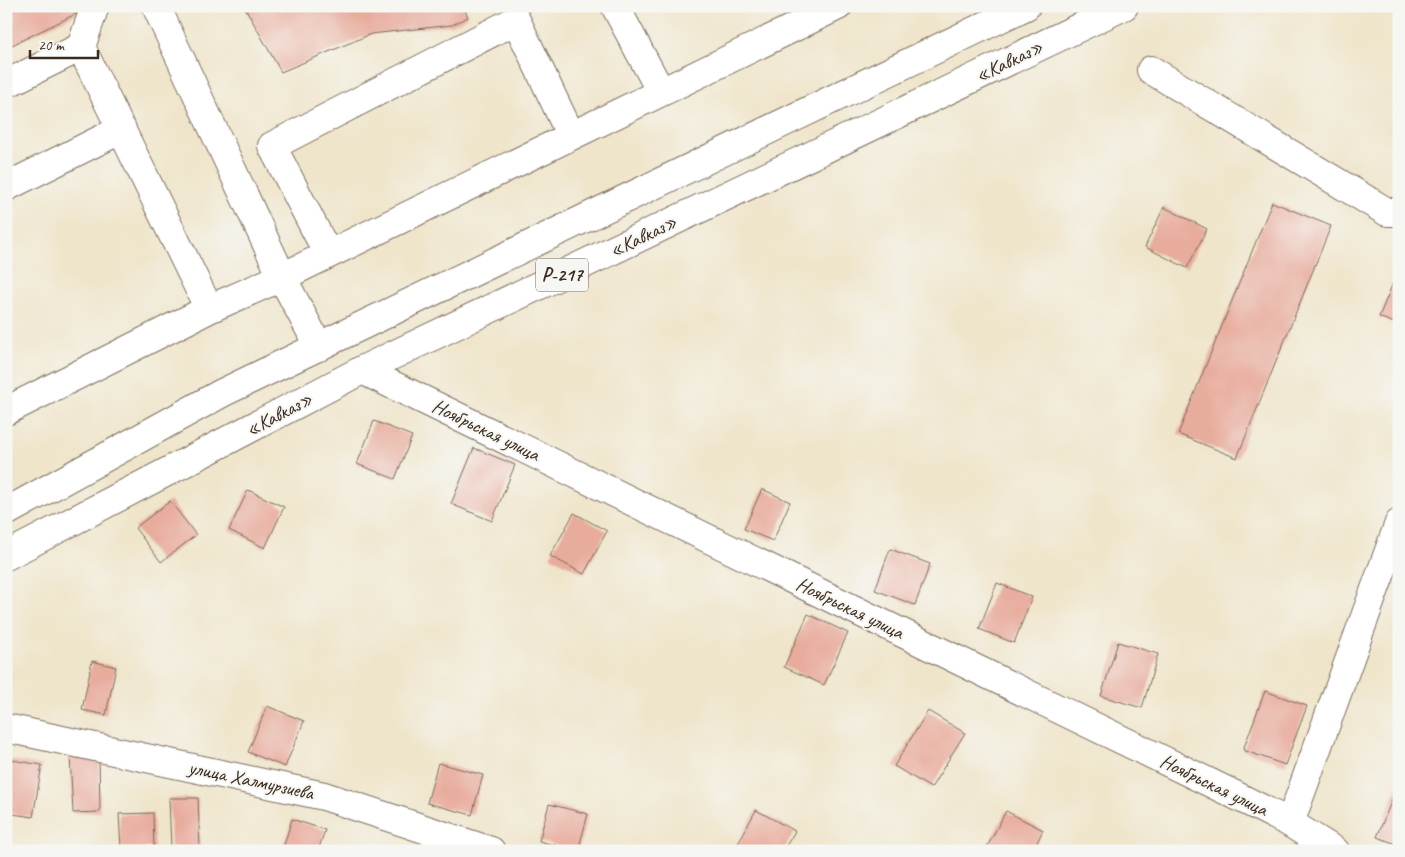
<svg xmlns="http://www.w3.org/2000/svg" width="1405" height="857" font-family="Caveat,sans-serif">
<rect width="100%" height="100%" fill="#f6f6f2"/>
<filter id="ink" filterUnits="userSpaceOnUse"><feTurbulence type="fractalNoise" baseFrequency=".02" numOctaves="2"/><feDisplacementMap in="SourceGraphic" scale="10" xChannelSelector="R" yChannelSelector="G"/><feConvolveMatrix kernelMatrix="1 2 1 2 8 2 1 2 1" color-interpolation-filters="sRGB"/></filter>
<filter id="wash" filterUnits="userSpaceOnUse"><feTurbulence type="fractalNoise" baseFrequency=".0096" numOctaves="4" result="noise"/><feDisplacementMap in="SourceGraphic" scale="20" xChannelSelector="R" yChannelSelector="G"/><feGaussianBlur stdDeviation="1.12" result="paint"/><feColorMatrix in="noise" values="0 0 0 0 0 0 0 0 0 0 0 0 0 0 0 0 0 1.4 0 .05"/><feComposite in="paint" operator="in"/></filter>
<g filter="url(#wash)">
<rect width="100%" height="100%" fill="#efe5cb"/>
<g id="blocks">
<path fill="#e8ac9d" d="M6 6H83L84 10 6 48Z
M244 6H463L468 17 452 25 371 34 281 72Z
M1272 202 1331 226 1237 458 1178 434Z
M1164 207 1207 229 1187 268 1145 247Z
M1393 283 1399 285V325L1379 317Z
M374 421 412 436 395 479 357 464Z
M474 448 515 465 492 521 451 504Z
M762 489 790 502 773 541 744 529Z
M248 490 284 507 265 548 229 530Z
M170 501 196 535 161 562 135 528Z
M574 513 607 531 584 574 550 556Z
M890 549 930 564 915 605 875 590Z
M997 583 1032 597 1014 643 979 629Z
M808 614 848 633 824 685 784 667Z
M1118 642 1158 654 1142 708 1101 696Z
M92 661 116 667 106 715 82 710Z
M1265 691 1307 706 1285 765 1243 750Z
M267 706 304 721 285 767 248 752Z
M928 711 965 733 931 788 894 766Z
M99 755 100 812 73 813 70 756Z
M6 759 42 765 33 817 6 813Z
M438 763 483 775 472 815 427 803Z
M1399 782V845L1377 837Z
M169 798H198L200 848H171Z
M549 804 588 814 578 851 539 841Z
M756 810 795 831 783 851H734Z
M1006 811 1043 830 1033 851H985Z
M153 813 154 848H121L119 814Z
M292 819 325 830 318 851H282Z"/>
</g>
</g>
<g filter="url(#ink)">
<use href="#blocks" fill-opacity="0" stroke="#7a6b5b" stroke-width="1"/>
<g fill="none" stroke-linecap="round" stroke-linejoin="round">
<defs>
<path id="minor" d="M156 6 282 277 319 347
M615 6 661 92
M81 47 209 309
M1151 70 1387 212H1399
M6 84 81 47 95 6
M6 187 122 129
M328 254 272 146 516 20 571 136
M362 370 1231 793 1290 823 1335 851
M6 411 209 309 282 277 838 6
M6 728 324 796 491 851
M1290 823 1399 523"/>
<path id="highway" d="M6 512 222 393 1026 6
M6 556 362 370 1124 6"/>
</defs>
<use href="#minor" stroke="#7a6b5b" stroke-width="30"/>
<use href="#highway" stroke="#7a6b5b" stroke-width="30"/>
<use href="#minor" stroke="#fff" stroke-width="28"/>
<use href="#highway" stroke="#fff" stroke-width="28"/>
</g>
</g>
<g text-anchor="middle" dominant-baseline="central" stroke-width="4" stroke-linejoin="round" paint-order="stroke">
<rect fill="#f6f6f2" stroke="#73675e" stroke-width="1" x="536" y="258.5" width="52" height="33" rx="4"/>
<g font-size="19" font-weight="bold" fill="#3b2a1e">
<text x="562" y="275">Р-217</text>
</g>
<g font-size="20" fill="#3b2a1e" stroke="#f6f6f2">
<text transform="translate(1009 61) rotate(-26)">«Кавказ»</text>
<text transform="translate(643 236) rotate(-26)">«Кавказ»</text>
<text transform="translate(279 414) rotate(-28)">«Кавказ»</text>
<text transform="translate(486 430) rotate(26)">Ноябрьская улица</text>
<text transform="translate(850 608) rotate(26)">Ноябрьская улица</text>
<text transform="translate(251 780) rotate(12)">улица Халмурзиева</text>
<text transform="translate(1214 785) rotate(26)">Ноябрьская улица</text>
</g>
</g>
<rect width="1405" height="857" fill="none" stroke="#f6f6f2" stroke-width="25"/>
<path d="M30 50v8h68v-8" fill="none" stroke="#3b2a1e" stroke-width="2.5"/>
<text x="38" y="50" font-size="15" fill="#3b2a1e" stroke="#f6f6f2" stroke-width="4" paint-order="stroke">20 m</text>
</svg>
